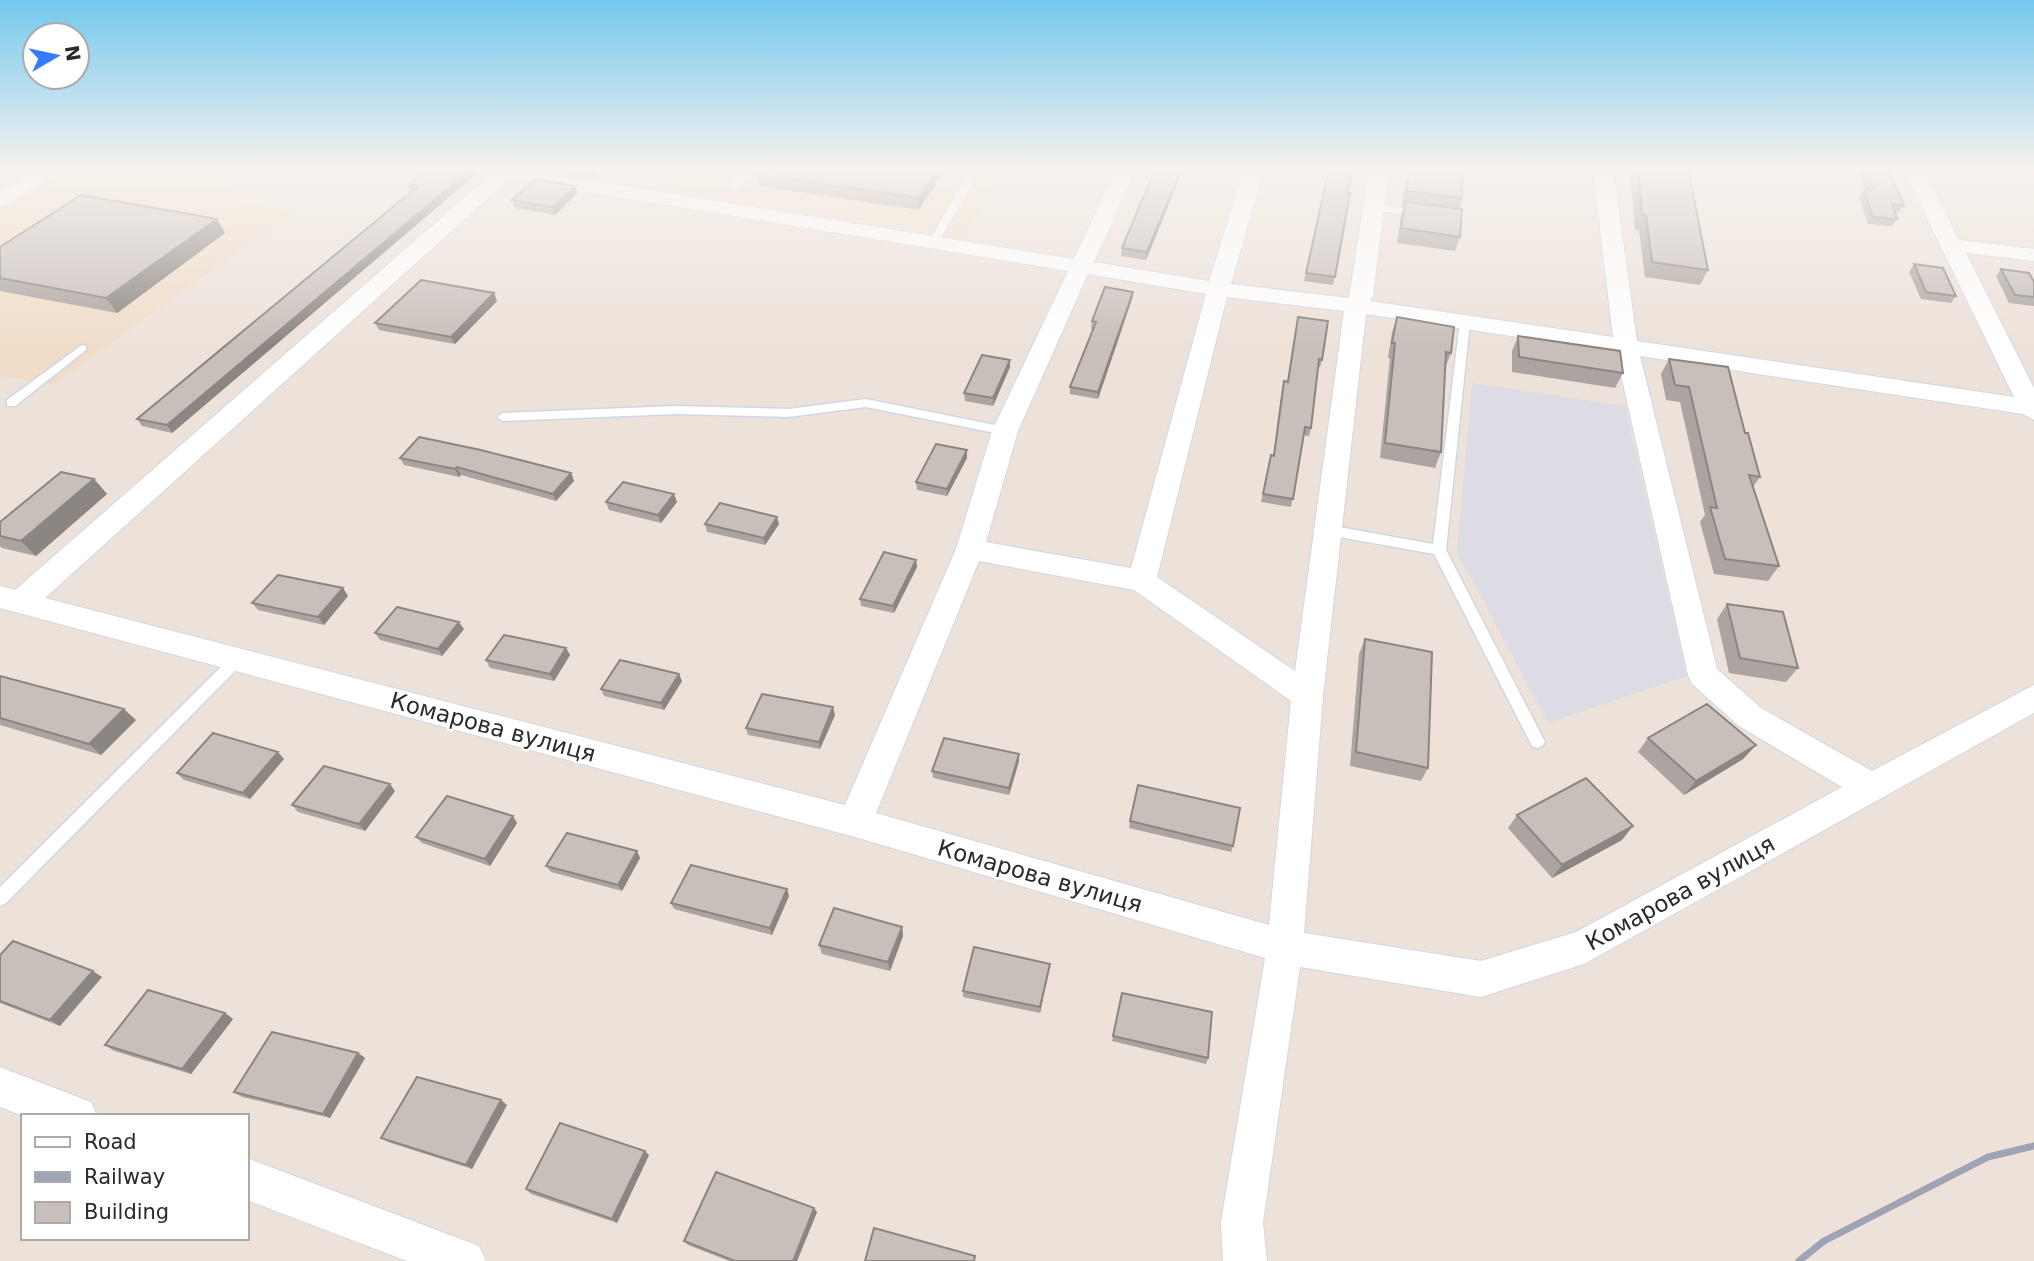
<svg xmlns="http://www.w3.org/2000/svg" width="2034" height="1261" font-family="'DejaVu Sans',sans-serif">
<rect width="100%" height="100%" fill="#ede2da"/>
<path fill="#dddce5" d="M1472 383 1625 406 1687 676 1548 723 1457 552Z"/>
<path fill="#f0ddc9" d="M67 169H266L222 199 294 211 53 385 0 376V209Z
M631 169H1007L963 235 616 183Z"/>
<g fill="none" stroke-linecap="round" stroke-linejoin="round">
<defs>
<path id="lane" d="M744 169H754L738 188H732L730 186Z
M971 169H981L939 241 930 243 929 241Z
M1374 205 1421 210 1426 213 1421 216 1371 210 1369 208Z
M1465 319 1470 322 1446 550 1545 742 1542 746 1537 748 1532 746 1434 554 1328 535 1322 530 1328 525 1433 544 1460 322Z
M82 345 86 346V350L15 406H7V400Z
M866 399 1005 427 1011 431 1005 435 866 407 788 417 676 414 503 421 497 417 503 413 676 406 788 409Z
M238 653 243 655 245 659 243 663 6 903 0 906V887L233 655Z"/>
<path id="street" d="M40 169H64L7 205 0 207V193Z
M474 169H520L1074 259 1116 169H1136L1094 262 1209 281 1244 169H1264L1231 284 1349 298 1369 169H1389L1373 295 1370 301 1613 337 1593 169H1613L1637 341 2014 397 1903 169H1923L1959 240 2034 249V261L1966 253 2034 388V420L2023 414 1640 356 1717 669 1761 708 1872 771 2034 685V713L1584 964 1481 997 1300 967 1263 1222 1267 1261H1223L1221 1222 1265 958 855 837 0 608V586L15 590 489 176 477 173ZM509 179 1068 271 992 431 956 549 845 805 45 598ZM1088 274 1206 294 1131 568 986 542 1018 431ZM1227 297 1344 311 1295 671 1157 577ZM1366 314 1616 352 1688 675 1692 684 1739 726 1842 787 1576 932 1481 961 1304 933 1323 696ZM979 561 1134 590 1291 701 1269 925 876 813Z
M0 1067 91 1102 97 1116H23L0 1107Z
M247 1158 479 1246 486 1261H407L247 1200Z"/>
</defs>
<use href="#lane" stroke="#d0d7e4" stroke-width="3"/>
<use href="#street" stroke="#d0d7e4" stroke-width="2"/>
<use href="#lane" fill="#fff" fill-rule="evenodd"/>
<use href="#street" fill="#fff" fill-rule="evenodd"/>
<path stroke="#9da4b5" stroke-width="7" d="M1799 1261 1824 1241 1988 1157 2034 1146"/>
</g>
<path fill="#aca4a0" d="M553 169H601L592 178 554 172Z
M946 169 918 210 760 186 758 174Z
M1155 169H1180V177L1146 260 1121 256 1122 248Z
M1329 169 1347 193 1333 285 1304 281Z
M1407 169H1462V198L1459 208 1460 237 1455 251 1397 243 1401 216 1404 206H1402Z
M1630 169H1688L1708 270 1700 285 1645 277 1639 230H1635Z
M1858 169H1888L1904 205 1899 212H1894L1897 219 1892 226 1868 224 1859 196 1864 189H1866Z
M475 175 172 433 142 426 137 419 411 192 409 186Z
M575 186 577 193 555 215 515 208 512 200Z
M225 233 117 313 0 291V247Z
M1914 264 1956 296 1951 303 1921 299 1909 272Z
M2001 269 2034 282V306L2009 303 1996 276Z
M1133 292 1132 299 1098 399 1070 394V387L1093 329H1091L1092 321Z
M497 301 455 344 379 330 375 323Z
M1397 317 1451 353 1445 368 1441 452 1435 468 1380 458 1390 358H1388L1392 332Z
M1297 325 1322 360 1320 367H1318L1311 428 1309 436 1303 435 1291 507 1261 502 1271 455 1273 456 1282 389 1284 381 1287 382Z
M1518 336 1623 373 1615 388 1512 372V351Z
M1669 359 1745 433 1760 477 1753 487 1779 566 1768 581 1714 574 1700 522 1705 515 1680 402 1666 400 1661 374Z
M1010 360V367L993 406 965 401 964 393Z
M967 450V458L947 496 917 490 916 482Z
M400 458 571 473 574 481 556 501 461 475 459 477 404 465Z
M94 479 107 494 36 556 2 548 0 546V522Z
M606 502H677L661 523 609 510Z
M705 524H779L765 545 707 532Z
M916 560 917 567 894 613 861 606 860 599Z
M348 596 324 625 258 610 252 603Z
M1727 604 1798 668 1786 682 1729 673 1717 619Z
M464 629 442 656 380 640 375 633Z
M1365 639 1428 768 1421 781 1350 766 1359 654Z
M566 648 570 655 554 681 490 668 486 660Z
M0 676 136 720 101 755 0 725Z
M682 681 664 710 604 696 601 689Z
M835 715 820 749 748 735 746 728Z
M1648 738 1756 745 1743 759 1684 795 1638 752Z
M1019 754V761L1009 795 933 778 932 771Z
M284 759 250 799 184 780 177 773Z
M395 791 365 831 298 812 292 805Z
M1517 815 1622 840 1552 878 1508 828Z
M1130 821 1233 846 1231 852 1129 828Z
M517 823 490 866 422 843 416 837Z
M637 851 640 858 622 891 551 872 546 866Z
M787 889 789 896 772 935 674 909 671 903Z
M902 927 903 936 890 971 822 954 819 945Z
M0 955 102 977 60 1026 0 1003Z
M1049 970 1040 1013 963 997V991Z
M1122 993 1208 1058 1206 1064 1112 1041Z
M225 1013 233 1019 191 1074 114 1051 105 1045Z
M358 1053 365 1058 330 1118 242 1097 234 1092Z
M507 1105 472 1169 388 1142 381 1138Z
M649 1155 617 1223 531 1194 526 1189Z
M817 1212 797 1261H729L688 1245 684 1241Z"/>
<path fill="#8c8682" d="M471 169H473L475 175 172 433 167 425Z
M592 169H601L592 178 590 171Z
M938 169H946L918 210V198Z
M1181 170 1180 177 1146 260 1147 252Z
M575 186 577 193 555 215 552 207Z
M217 219 225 233 117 313 106 298Z
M1133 292 1132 299 1098 399V392Z
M494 293 497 301 455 344 451 337Z
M1010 360V367L993 406V398Z
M967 450V458L947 496V489Z
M457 467 461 475 459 477 455 469Z
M571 473 574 481 556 501 553 494Z
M94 479 107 494 36 556 21 541Z
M674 494 677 502 661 523 658 515Z
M777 517 779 524 765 545 764 538Z
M916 560 917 567 894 613 893 606Z
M343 588 348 596 324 625 318 617Z
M459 622 464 629 442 656 438 649Z
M566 648 570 655 554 681 550 674Z
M679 674 682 681 664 710 661 703Z
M833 707 835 715 820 749 819 742Z
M124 709 136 720 101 755 89 744Z
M1756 745 1743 759 1684 795 1696 781Z
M278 752 284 759 250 799 243 793Z
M1019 754V761L1009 795V788Z
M390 784 395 791 365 831 359 824Z
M513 816 517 823 490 866 485 859Z
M1633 826 1622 840 1552 878 1562 865Z
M637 851 640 858 622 891 618 885Z
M787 889 789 896 772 935 770 928Z
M902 927 903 936 890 971 888 962Z
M1050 964 1049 970 1040 1013V1007Z
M93 971 102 977 60 1026 50 1020Z
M225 1013 233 1019 191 1074 182 1069Z
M358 1053 365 1058 330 1118 323 1114Z
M501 1100 507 1105 472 1169 466 1165Z
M645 1151 649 1155 617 1223 612 1219Z
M814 1208 817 1212 797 1261H793Z"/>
<path fill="#c8bfba" stroke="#8c8682" stroke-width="2" d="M427 169H471L167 425 137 419 417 187 409 186Z
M762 169H938L918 198 758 174Z
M1155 169 1181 170 1147 252 1122 248Z
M1329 169H1353L1347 193H1350L1335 277 1306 273Z
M1409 169H1462V198L1406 191Z
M1638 169H1688L1708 270 1652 262 1646 215H1642Z
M1865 169H1888L1904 205 1892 204 1897 219 1873 217 1864 189 1874 190Z
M536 179 575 186 552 207 512 200Z
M81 195 217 219 106 298 0 278V247Z
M1405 202 1462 209 1460 237 1401 228Z
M1914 264 1943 268 1956 296 1926 292Z
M2001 269 2029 273 2034 282V297L2015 295Z
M421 280 494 293 451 337 375 323Z
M1105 287 1133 292 1098 392 1070 387 1096 322 1092 321Z
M1298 317 1328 321 1322 360 1319 359 1311 428 1305 427 1293 499 1263 494 1271 455 1274 456 1284 381 1288 382Z
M1397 317 1454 327 1451 353 1446 352 1441 452 1385 443 1395 343H1392Z
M1518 336 1620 351 1623 373 1519 357Z
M982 355 1010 360 993 398 964 393Z
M1669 359 1728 367 1745 433H1748L1760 477 1749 475 1779 566 1725 559 1710 507 1717 508 1689 387 1675 385Z
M419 437 481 450 571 473 553 494 457 467 455 469 400 458Z
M936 444 967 450 947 489 916 482Z
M61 472 94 479 21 541 0 536V522Z
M623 482 674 494 658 515 606 502Z
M720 503 777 517 764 538 705 524Z
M884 552 916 560 893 606 860 599Z
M278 575 343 588 318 617 252 603Z
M1727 604 1783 612 1798 668 1740 658Z
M397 607 459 622 438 649 375 633Z
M504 635 566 648 550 674 486 660Z
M1365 639 1432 652 1428 768 1356 752Z
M620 660 679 674 661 703 601 689Z
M0 676 124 709 89 744 0 718Z
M762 694 833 707 819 742 746 728Z
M1707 704 1756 745 1696 781 1648 738Z
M213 733 278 752 243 793 177 773Z
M944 738 1019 754 1009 788 932 771Z
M324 766 390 784 359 824 292 805Z
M1586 778 1633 826 1562 865 1517 815Z
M1138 785 1240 808 1233 846 1130 821Z
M447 796 513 816 485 859 416 837Z
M567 833 637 851 618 885 546 866Z
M691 865 787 889 770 928 671 903Z
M834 908 902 927 888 962 819 945Z
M13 941 93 971 50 1020 0 1001V955Z
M974 947 1050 964 1040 1007 963 991Z
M148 990 225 1013 182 1069 105 1045Z
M1122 993 1212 1012 1208 1058 1113 1036Z
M272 1032 358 1053 323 1114 234 1092Z
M417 1077 501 1100 466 1165 381 1138Z
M560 1123 645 1151 612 1219 526 1189Z
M716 1172 814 1208 793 1261H735L684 1241Z
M874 1228 975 1256 974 1261H865Z"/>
<linearGradient id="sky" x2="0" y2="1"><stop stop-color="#74c8ee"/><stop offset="0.49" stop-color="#f7f2ee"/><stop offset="1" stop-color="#f7f2ee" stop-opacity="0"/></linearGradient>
<rect width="2034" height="346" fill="url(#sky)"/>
<g text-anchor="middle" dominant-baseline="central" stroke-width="5" stroke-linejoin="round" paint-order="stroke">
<g font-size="23" fill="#2a2a2a" stroke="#fff">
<text transform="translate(493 727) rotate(15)">Комарова вулиця</text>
<text transform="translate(1040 876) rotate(16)">Комарова вулиця</text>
<text transform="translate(1680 893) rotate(-29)">Комарова вулиця</text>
</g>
</g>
<rect x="21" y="1114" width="228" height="126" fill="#ffffff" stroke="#aaaaaa" stroke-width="2"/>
<rect x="35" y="1137" width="35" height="10" fill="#ffffff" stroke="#aaaaaa" stroke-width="2"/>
<text x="84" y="1149" font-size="21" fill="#2a2a2a">Road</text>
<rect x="35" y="1172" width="35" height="10" fill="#9da4b5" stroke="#aaaaaa" stroke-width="2"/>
<text x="84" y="1184" font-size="21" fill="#2a2a2a">Railway</text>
<rect x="35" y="1202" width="35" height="21" fill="#c8bfba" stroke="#aaaaaa" stroke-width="2"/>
<text x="84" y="1219" font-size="21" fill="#2a2a2a">Building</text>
<g transform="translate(56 56) rotate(81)"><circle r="33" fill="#ffffff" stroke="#aaaaaa" stroke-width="2"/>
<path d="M0-5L12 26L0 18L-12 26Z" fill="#357bff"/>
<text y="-10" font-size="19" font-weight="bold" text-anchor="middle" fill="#2a2a2a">N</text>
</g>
</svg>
